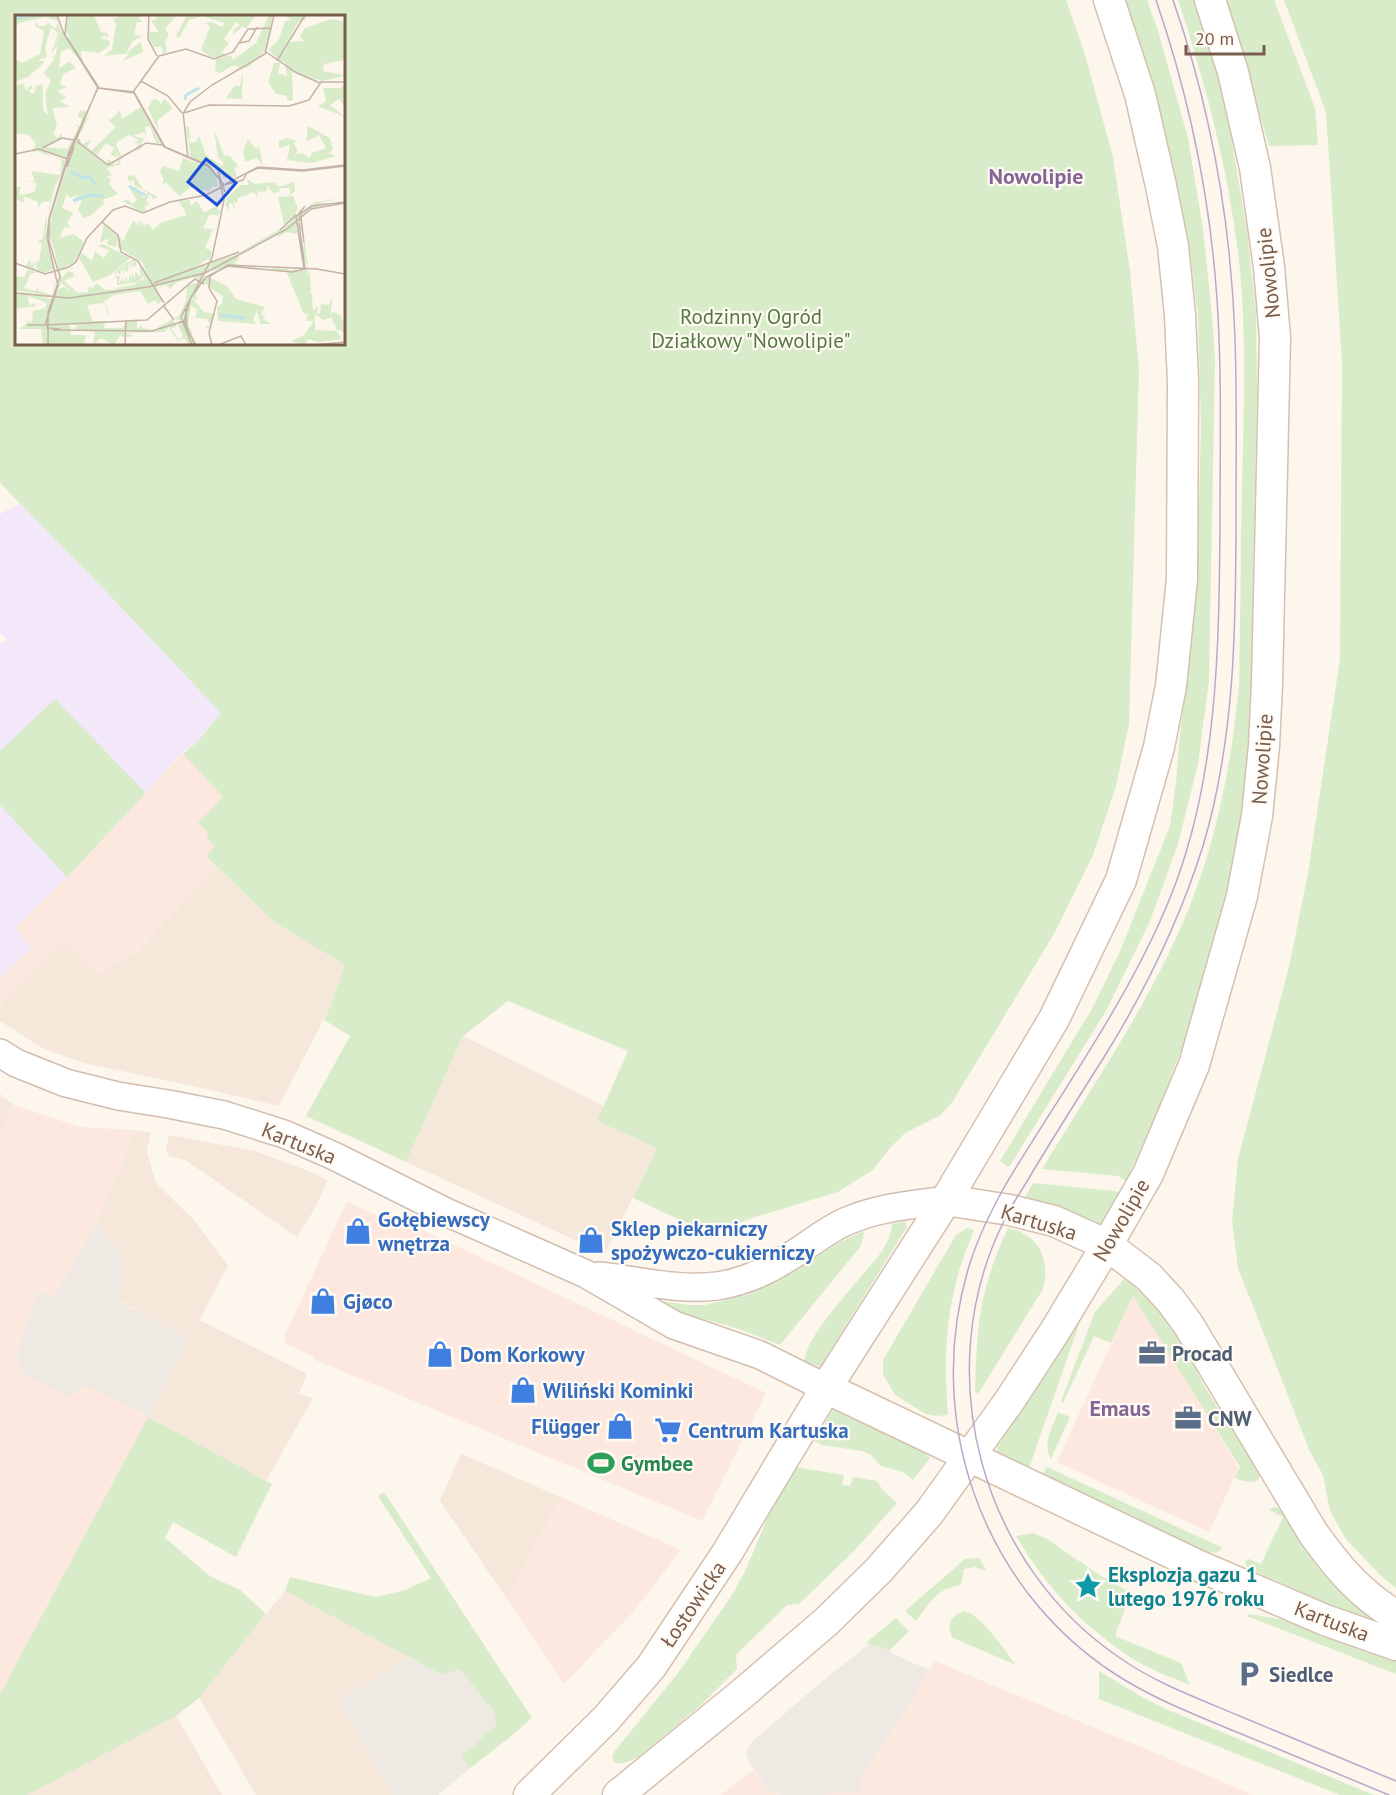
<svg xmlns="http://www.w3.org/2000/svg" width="1396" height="1795" font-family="'PT Sans',sans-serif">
<rect width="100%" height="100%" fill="#fdf6ec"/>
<path fill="#f5e8da" d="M216 866 274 922 345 965 330 1007 279 1106 197 1087 84 1063 42 1048 0 1021V1006L61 939 98 974 138 951Z
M463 1036 604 1106 597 1121 657 1148 605 1254 406 1162Z
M0 1094 14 1105 0 1134Z
M135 1130 151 1132 147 1151 156 1183 194 1220 228 1266 199 1320 307 1374 299 1394 313 1398 266 1481 148 1417 188 1339 116 1299 97 1223Z
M169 1135 255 1151 306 1170 328 1180 314 1210 297 1237 185 1160 168 1156 166 1150Z
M461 1454 561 1497 507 1599 440 1501Z
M285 1591 411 1657 338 1700 393 1795H256L199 1698Z
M176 1716 222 1795H27L38 1788Z"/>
<path fill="#fde8e0" d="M183 753 223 797 209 833 206 837 216 846 206 856 216 866 138 951 98 974 61 940 0 1006V978L32 948 15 929 67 877Z
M14 1105 80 1127 135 1130 97 1223 53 1299 39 1290 17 1353 18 1365 86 1385 149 1416 0 1694V1134Z
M347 1201 384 1219 387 1213 766 1393 702 1521 313 1359 314 1357 286 1344 284 1337Z
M1133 1296 1165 1345 1239 1468 1209 1532 1057 1462Z
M561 1497 681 1550 634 1611 564 1684 507 1599Z
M935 1661 1167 1758 1253 1795H822L863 1789 859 1781 910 1703 927 1673V1668L930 1670Z
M753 1770 767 1790 782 1795H721Z"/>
<path fill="#efe9e4" d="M97 1223 121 1252 125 1282 116 1300 188 1339 149 1416 86 1385 68 1397 24 1375 18 1365 17 1353 39 1290 53 1298Z
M869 1644 881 1647 910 1662 927 1668V1673L910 1703 859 1781 863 1790 822 1795H782L767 1790 746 1756 747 1749 753 1741 813 1689Z
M411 1657 443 1675 460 1669 494 1712 496 1725 461 1757 470 1768 438 1795H393L338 1700Z"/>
<path fill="#f3e8fa" d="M19 503 98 583 221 713 198 741 182 753 67 877 15 928 32 947 0 978V643L7 640 0 633V514Z"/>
<path fill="#d8ecc9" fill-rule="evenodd" d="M0 0H1066L1084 51 1113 157 1130 271 1139 369 1129 724 1116 786 1093 855 1054 934 953 1101 941 1115 905 1133 891 1147 873 1170 838 1192 752 1218 710 1234 633 1198 657 1148 597 1121 628 1051 508 1001 463 1036 406 1162 306 1116 350 1036 324 1020 330 1007 345 965 274 922 206 856 215 846 206 837 209 833 198 823 223 797 183 754 198 741 221 713 98 583 0 483ZM344 16V344H16V16Z
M1126 0H1147L1158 31 1188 138 1203 229 1212 315 1215 359 1209 680 1198 764 1178 844 1150 921 1106 1011 1009 1167 1000 1161 1093 1007 1121 949 1170 826 1176 783 1179 743 1191 645 1199 506 1201 425 1198 317 1189 242 1173 164 1155 89Z
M1178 0H1194L1217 74 1230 131 1247 230 1256 312 1257 392 1250 732 1243 806 1228 894 1190 1028 1155 1116 1126 1181 1118 1176 1042 1169C1095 1082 1158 991 1194 895 1219 828 1232 758 1239 686 1240 670 1239 653 1240 637 1240 604 1241 572 1241 539 1242 464 1246 387 1243 312 1238 207 1211 99 1178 0Z
M1227 0H1274L1315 108 1318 145 1269 146Z
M1284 0H1396V1588L1381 1576 1346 1539 1330 1511 1323 1475 1310 1452 1238 1268 1232 1222 1238 1159 1289 967 1308 873 1340 659 1342 361 1326 112Z
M55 699 146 793 67 877 0 805V751Z
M1033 1183 1114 1191 1120 1193 1102 1225 1095 1227 1061 1208 1025 1197Z
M905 1221 907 1227 820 1367 804 1361C808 1334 852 1288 871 1265 881 1253 891 1241 892 1224Z
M967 1228 974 1230C967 1248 959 1267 955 1287 944 1330 945 1371 948 1415L937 1416 926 1414 895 1395 883 1374V1360L956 1235Z
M1008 1228C1039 1234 1051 1260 1043 1289L978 1394 975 1391C976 1354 977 1316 988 1280 993 1262 1000 1245 1008 1228Z
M864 1231 863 1238 860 1247 780 1345 739 1329 685 1314 660 1303 661 1301 688 1305H705L747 1295 779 1281 838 1243Z
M1124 1279C1172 1311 1181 1345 1208 1392 1223 1417 1240 1441 1257 1465 1267 1485 1248 1484 1235 1478L1240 1467 1133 1296 1111 1343 1094 1336 1063 1403 1061 1401 1095 1312Z
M1081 1319 1029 1468 998 1452 997 1448Z
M833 1410 924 1452 930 1458 913 1480 903 1472 881 1466 871 1455 862 1451 822 1445 814 1441Z
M1058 1412 1070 1417 1051 1459C1042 1442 1052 1429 1058 1412Z
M148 1417 272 1484 236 1557 173 1522 165 1538 210 1576 240 1590 266 1614 199 1698 176 1716 27 1795H0V1694Z
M796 1467 844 1475 842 1485 850 1486 853 1477 877 1481 882 1489 897 1503 854 1551 799 1604 787 1605 736 1655 737 1669 702 1704 640 1756C632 1760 622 1766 614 1762L612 1757 614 1752 678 1673 734 1592 747 1567 771 1509Z
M1047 1467 1223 1548 1216 1553 1201 1550 1042 1475Z
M384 1492 532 1718 509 1738 470 1768 461 1757 496 1725 494 1712 460 1669 443 1675 285 1591 290 1577 375 1597 403 1591 431 1578 378 1496Z
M1273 1507 1278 1508 1284 1514 1317 1566 1329 1580 1384 1630 1248 1568 1245 1563 1246 1560 1249 1559 1261 1564 1283 1517 1269 1510Z
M1033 1533 1047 1539 1101 1576 1131 1593 1115 1636 1181 1663 1190 1685C1176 1679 1161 1674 1148 1667 1134 1661 1121 1651 1109 1642 1067 1610 1043 1580 1016 1536Z
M979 1558 987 1571 975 1567 964 1569 961 1585C937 1588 930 1603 916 1621L905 1611 965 1559Z
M964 1611C981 1614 1005 1651 1016 1665L953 1638C945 1626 951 1616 964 1611Z
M1249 1614 1302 1623 1396 1657V1674L1247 1616Z
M896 1618 909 1631 889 1651 881 1647 869 1644 867 1642Z
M1099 1671 1144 1698 1166 1709 1374 1795H1340L1099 1699Z"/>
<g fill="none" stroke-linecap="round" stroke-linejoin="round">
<defs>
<path id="tertiary" d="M0 1053 16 1063 66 1083 118 1096 168 1104 224 1115 284 1134 334 1156 446 1212 586 1274 674 1325 760 1355 826 1388
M599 1276C637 1280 679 1291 717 1286 743 1282 768 1271 789 1257 809 1245 826 1230 847 1221 879 1207 912 1205 946 1200"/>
<path id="secondary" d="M946 1200 1010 1210 1054 1221 1107 1245 1149 1277 1171 1301 1188 1324 1313 1533C1338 1568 1359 1593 1396 1616
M826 1388 1197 1565 1325 1620 1396 1645
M529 1795 606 1719 651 1667 727 1553 826 1388 946 1200 1054 1019 1121 880 1159 747 1171 686 1182 579 1183 382 1180 315 1173 246 1161 186 1140 94 1109 0
M618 1795 742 1694 827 1621 879 1570 929 1513 1010 1400 1055 1331 1107 1245 1148 1174 1194 1065 1242 896 1257 816 1264 746 1267 683 1275 338 1269 267 1255 168 1233 72 1210 0"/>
</defs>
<use href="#tertiary" stroke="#d1beb0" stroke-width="30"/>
<use href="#secondary" stroke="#d6c0b0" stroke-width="33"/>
<use href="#tertiary" stroke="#fff" stroke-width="27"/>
<use href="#secondary" stroke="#fff" stroke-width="30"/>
<path stroke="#b9a8c9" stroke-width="1.5" d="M1156 0C1189 96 1210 197 1217 299 1222 373 1220 448 1220 523 1219 648 1218 780 1170 898 1129 999 1062 1091 1006 1184 992 1209 979 1235 970 1263 922 1416 980 1586 1115 1674 1152 1698 1193 1714 1234 1731 1286 1752 1338 1774 1389 1795
M1173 0C1211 109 1231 223 1235 338 1237 397 1236 456 1236 515 1236 626 1235 739 1203 846 1180 919 1146 989 1106 1054 1080 1095 1054 1136 1029 1178 1020 1193 1010 1207 1003 1223 929 1374 981 1564 1120 1658 1157 1684 1200 1699 1242 1717 1293 1738 1345 1760 1396 1781"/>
</g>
<defs>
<symbol id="shop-bare" viewBox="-9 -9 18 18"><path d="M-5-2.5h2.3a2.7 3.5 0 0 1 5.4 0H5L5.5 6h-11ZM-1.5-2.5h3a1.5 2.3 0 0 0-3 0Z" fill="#3f7fe0" stroke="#fffaf3" stroke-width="2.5" paint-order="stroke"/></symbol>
<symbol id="office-bare" viewBox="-9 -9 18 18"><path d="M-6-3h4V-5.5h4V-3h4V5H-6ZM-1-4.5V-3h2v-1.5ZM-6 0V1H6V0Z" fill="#5c6f8a" stroke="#fffaf3" stroke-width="2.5" paint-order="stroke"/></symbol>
<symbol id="supermarket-bare" viewBox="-9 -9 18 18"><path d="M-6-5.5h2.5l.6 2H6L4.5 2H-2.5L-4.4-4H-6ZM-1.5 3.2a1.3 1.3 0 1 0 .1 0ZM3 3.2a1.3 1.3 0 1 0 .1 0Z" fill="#3f7fe0" stroke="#fffaf3" stroke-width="2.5" paint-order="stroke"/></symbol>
<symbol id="stadium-bare" viewBox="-9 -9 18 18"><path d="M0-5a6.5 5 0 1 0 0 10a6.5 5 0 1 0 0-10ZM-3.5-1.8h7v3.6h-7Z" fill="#2e9e5b" stroke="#fffaf3" stroke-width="2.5" paint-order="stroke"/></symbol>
<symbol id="sight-bare" viewBox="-9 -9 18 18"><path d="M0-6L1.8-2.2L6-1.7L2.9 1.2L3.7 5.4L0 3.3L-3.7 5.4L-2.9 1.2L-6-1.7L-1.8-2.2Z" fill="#0f9aa8" stroke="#fffaf3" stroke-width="2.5" paint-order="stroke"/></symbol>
<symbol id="parking-bare" viewBox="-9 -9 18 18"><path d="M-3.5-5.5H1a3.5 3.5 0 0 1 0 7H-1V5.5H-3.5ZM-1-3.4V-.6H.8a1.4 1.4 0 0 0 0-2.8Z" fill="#5c6f8a" stroke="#fffaf3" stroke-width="2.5" paint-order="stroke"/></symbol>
</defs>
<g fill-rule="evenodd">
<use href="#shop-bare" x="339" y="1212" width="38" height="38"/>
<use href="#shop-bare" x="572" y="1221" width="38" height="38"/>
<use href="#shop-bare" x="304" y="1282" width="38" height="38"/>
<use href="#office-bare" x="1133" y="1334" width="38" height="38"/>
<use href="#shop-bare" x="421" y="1335" width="38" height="38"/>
<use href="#shop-bare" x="504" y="1371" width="38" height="38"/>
<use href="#office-bare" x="1169" y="1399" width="38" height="38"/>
<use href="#shop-bare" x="601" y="1407" width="38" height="38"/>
<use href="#supermarket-bare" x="649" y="1411" width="38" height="38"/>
<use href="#stadium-bare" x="582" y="1444" width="38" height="38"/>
<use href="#sight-bare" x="1069" y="1567" width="38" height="38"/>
<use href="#parking-bare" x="1230" y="1655" width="38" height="38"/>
</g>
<g text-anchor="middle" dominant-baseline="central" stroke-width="4.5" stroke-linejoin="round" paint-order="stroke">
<g font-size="21" fill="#7a5c4d" stroke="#fffaf3">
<text transform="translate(1268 273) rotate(-96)">Nowolipie</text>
<text transform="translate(1262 759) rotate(-86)">Nowolipie</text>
<text transform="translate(299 1143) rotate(22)">Kartuska</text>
<text transform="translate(1121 1220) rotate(-60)">Nowolipie</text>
<text transform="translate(1039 1222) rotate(17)">Kartuska</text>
<text transform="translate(693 1604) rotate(-56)">Łostowicka</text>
<text transform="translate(1332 1621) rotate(21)">Kartuska</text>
</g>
<g font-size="21" fill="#537a41" stroke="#fffaf3">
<text x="751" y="316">Rodzinny Ogród<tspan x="751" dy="24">Działkowy "Nowolipie"</tspan></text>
</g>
<g font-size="21" font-weight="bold" fill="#366cbe" stroke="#fffaf3" text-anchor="start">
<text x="378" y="1219">Gołębiewscy<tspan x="378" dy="24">wnętrza</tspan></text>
<text x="611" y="1228">Sklep piekarniczy<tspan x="611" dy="24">spożywczo-cukierniczy</tspan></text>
<text x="343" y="1301">Gjøco</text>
<text x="460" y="1354">Dom Korkowy</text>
<text x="543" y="1390">Wiliński Kominki</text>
<text x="600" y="1426" text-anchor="end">Flügger</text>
<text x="688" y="1430">Centrum Kartuska</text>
</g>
<g font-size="21" font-weight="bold" fill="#4e5e75" stroke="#fffaf3" text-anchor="start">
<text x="1172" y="1353">Procad</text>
<text x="1208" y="1418">CNW</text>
<text x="1269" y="1674">Siedlce</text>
</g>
<g font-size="21" font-weight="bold" fill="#27864d" stroke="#fffaf3" text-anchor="start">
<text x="621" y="1463">Gymbee</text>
</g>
<g font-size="21" font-weight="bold" fill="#0d838f" stroke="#fffaf3" text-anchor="start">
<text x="1108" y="1574">Eksplozja gazu 1<tspan x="1108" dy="24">lutego 1976 roku</tspan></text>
</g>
<g font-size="22" font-weight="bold" fill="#846695" stroke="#fffaf3">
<text x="1036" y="176">Nowolipie</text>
<text x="1120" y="1408">Emaus</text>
</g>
</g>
<g transform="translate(15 15)">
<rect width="330" height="330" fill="#fdf6ec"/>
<path d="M2 0H42L43 6 31 2 4 8 0 13ZM53 0H79L86 17 93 18V22L87 21 84 27 87 23 95 26 94 31 84 38 66 36 68 48 54 33 46 37 44 54 54 46 61 53 48 59 45 69 52 72 42 76 51 82 45 86 55 92 37 93 42 110 38 119 43 123 46 118 48 123 31 132 52 134 64 112 59 110 65 111 67 103 63 102 65 95 71 96V105L76 98 52 144 27 135 38 142 23 137 22 141 23 136 17 137 21 129 14 120 0 118V71L8 68 11 75 16 70 18 73 13 76 19 79 21 71 28 69V95L33 101 30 78 36 66 29 58 40 43 37 41 41 40 42 31 36 39 46 16 56 25 49 12ZM108 0H133L123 2 128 7H122L119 20 128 21 118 26 111 38 126 27 128 37 108 46 114 38 89 41 97 34 101 9 98 4ZM141 0H162L150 14 154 19 150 26 152 37 148 39 147 32H139L134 24V9L135 17H144L136 6 142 3ZM172 0H241L231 14 228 11 218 20 219 14 225 10 221 7 209 24 214 28 207 37 210 40 198 43 186 35 195 11 189 8 197 7 207 12 209 8 187 1 174 5 164 23 161 21ZM254 0H258L250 36 233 52 224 55 223 51H217L205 58 200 56 201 44 216 40 218 45 241 28ZM270 0H289L285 4 290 0 291 4 283 7 263 44 253 35 264 24 270 6 276 5ZM316 4 330 6V45L309 49 308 56 328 60 330 49V61L307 66 277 57 278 85 272 86V81L261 79 253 67 259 48H265L263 58 272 61 270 47 263 46 275 27 289 26 285 21 290 13ZM22 6 23 11H31L33 7 40 14 43 8 46 15 36 37 43 18 36 13 30 32 32 42 23 45 30 47 13 62 0 67V44L7 48 25 39 29 16 20 11ZM228 55 227 84 211 83 219 71H225ZM330 67V92L324 84 315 90 330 102 303 91 311 86 308 73H326ZM139 83 145 87 144 93 149 83 158 93 142 106 144 117 133 93ZM126 92 145 128H141L135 111 130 112 131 121 128 117 118 121 130 124 125 129 128 133 119 136 124 128H118L124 125 114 120 103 126 101 130 106 140 114 137 103 142 100 133 102 143 96 140 93 144 100 150 106 143 105 150 91 153 97 160 91 162 96 164 94 169 103 179 88 185 89 189 75 201 68 203 63 195 68 183 57 186 64 179 55 183 52 179 47 193 58 198 52 207 55 213 50 212 44 223 59 219 69 227 59 249 44 254 33 213 61 123 68 129 77 124 72 132 76 136 101 112 90 102 95 105 105 95 107 104ZM91 128 99 133 91 148 81 141ZM293 111 315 123 318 134 314 138 321 141 297 148 272 145 275 130 264 133V126L271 123 282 126 279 128 283 137 278 141 286 138 295 143 297 138 311 133 304 120 291 127ZM171 112H174L175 128 181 127 184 121 191 140 207 151 209 148 203 143 199 115 209 140 215 141 224 152 219 153 222 162 209 163 200 152 192 148 203 161 176 142ZM233 124 240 133 244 132 248 151 242 143 230 147 228 136ZM39 143 50 145 48 156 39 173 33 203 35 187 25 186H28L23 193V187L8 181 10 188 0 184V172H6L4 179 7 180 19 177 22 169 35 173 10 165 20 167 16 156 45 160 47 146ZM168 143 190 151 201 160 203 171 196 172 195 176 175 173 164 181 151 167 147 170 149 165 145 156 148 151 164 156ZM119 160 128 174 143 182 138 184 135 179 131 185 134 190 129 191 131 195 127 197 107 186 114 185 117 189 122 185 113 171 122 173 128 183 133 178 119 170V165L114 167 112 161ZM232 164 240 169 259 167 264 172 279 167 280 176 276 180H271L276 179 274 173H264L265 177 258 178 252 170V176L242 177 243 183 238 177 223 183 222 189 219 186 220 196 217 188 214 189 215 196 210 190 212 183 225 170H234ZM278 181 283 193 279 202 300 187 330 183 303 188H330L307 189 293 196 286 204 289 224 283 208 280 210 289 233V227H290L293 252 289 244 287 250 283 219 271 217 260 224 267 217 218 242 225 241 218 252 212 250 197 258 194 271 187 266 201 254 194 256 197 249 193 257 178 261 191 258 181 280 183 285 177 283 189 297 200 299 194 315 190 312 195 310 192 304 180 303 182 295 176 290 173 309 182 330H174L169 323 163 326 154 313 156 309 150 317 112 318 119 321 112 322V318L118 316H111V306L122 304V314L127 310V313L139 315 157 304 162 311 156 314 164 325 168 321 162 308 167 306 169 295 165 306 159 303 164 301 171 286 172 271 185 266 188 260 184 265 180 262 162 267 155 274 152 270 142 272V278L137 271 147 286 143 289 140 285 133 289 125 276 99 280 89 287 94 297V301L89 288 72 290 78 306H90L89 313H107L110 309V322L105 321 99 330 86 323 78 330 80 317 59 314 62 311 55 308 44 310H55L56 320H71L69 330H28L26 314H3L13 308 10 305 17 307 18 296 30 293 32 288 13 281 14 291 18 288 22 291 0 294V278L13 280 0 276 36 282H26L36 284 33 297 44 274 49 272 56 277 47 268 40 277 45 266 43 257 46 255 54 253 45 256 47 263 53 256 58 258 59 261 49 266 63 278 73 277 74 271 77 273 82 268 90 275 103 274 101 273 118 270 130 264 128 261 124 267 102 270V263L100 262V257L109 249 118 245H121L123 248 117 245 122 249 118 253V248L116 247 117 255 114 248 113 256 110 257 109 250 108 258 106 253 105 260 101 257 100 261H105L103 269 108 263 109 268 111 262 113 267 116 259 117 266V256L120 265V257L126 262 124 249 137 269 127 247 103 232 104 221 108 226 118 206 125 211 123 205 130 211 133 208 138 215 147 207 172 200 164 186 175 185V191L182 186 189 198 201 191V182L203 195 206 194 203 201 195 199 188 213 198 214 190 233 197 236 196 242 192 248 194 243 178 254 192 250 191 256 194 249 220 240 274 209 278 204 269 210 263 182ZM31 203H32L31 226 40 254 29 258 3 249 11 251 15 244 17 251 18 246H19V253L22 255 20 248 24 246 27 229 23 227 28 223ZM89 209 103 221 101 232 92 229 93 223 85 228ZM88 229 115 243 95 260 78 267 64 243 67 238 77 246 80 236 89 243 94 235 82 231ZM253 252 274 254V256L288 252 281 255H287L288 263 287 254H293V261L295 255 296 277H293L297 279 298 295 303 291 302 298H305L306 289 314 290 317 282 316 300 318 297 326 300 330 312V317L322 315 316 302 308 305 300 299V315L321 316 327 324 303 327 293 324 290 330 276 326 289 320 299 306H291L293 299H289L271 256 251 255 260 254ZM13 254 22 258H16L9 273 20 276 24 272 23 276 37 280 40 269 33 263 41 269 37 281 0 275V261L9 262ZM195 263 212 271 221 284 250 292 246 299 251 303 247 304 257 309H245L242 295 238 305 242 309 203 306 202 292 207 289 208 281 195 273Z" fill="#d8ecc9" fill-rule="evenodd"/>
<path fill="none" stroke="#bfe3e8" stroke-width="3" d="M0 4 18 0M170 85 171 80 184 73M55 156 68 163 74 161 80 170M114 171 130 180M58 186 74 180 88 181M205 300 230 303"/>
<path fill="none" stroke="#c5b3a7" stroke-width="1.5" d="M42 0 49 19 83 73 119 78 149 132 193 151 204 163 209 185 197 243 166 302 177 330M52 0 50 20 84 73 119 77 150 132 193 150 209 170 228 165 232 158 243 153 288 156 330 151M134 0 133 24 142 41M224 28 234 26 242 12M251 37 282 58 305 68M262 46 290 0M126 66 153 81 167 98M118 77 144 41 171 34 199 44 218 37 233 14 256 13M168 97 173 143M169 97 175 87 197 70 250 39 259 0M169 98 194 90 274 91 294 85 306 67H330M64 124 63 127 93 150 131 128 147 130M27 133 47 123 59 125M24 134 52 144M0 139 24 134M52 152 59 132M203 157 210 177M209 170 243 152 288 155 330 150M286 202 289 228M284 206 286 198 297 191 330 187M87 207 103 220 106 237 123 246 149 288M265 215 281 200M0 248 30 259 54 252 61 247 72 223 98 195 110 191 128 198 155 187 191 180 207 172M289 253 281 202 290 191M302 254 330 259M139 268 224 237M194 273 195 261 213 250 304 254M194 273 202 286 194 318 197 330M0 278 54 283 133 272 190 258 272 214 296 194 330 188M148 290 159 305M171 294 172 318M33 304 32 313 45 314M12 310H30L43 271 32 223 34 204 54 137 83 73M31 310 132 305 180 264 189 269M38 315 137 316 172 305M33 330V297L45 262 34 226V205L54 141 83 72M110 330 111 305M180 330 169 306 176 282 191 262 213 251 277 257 290 254 284 208M203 330 226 321 231 330M299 330 330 327"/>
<path fill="#1d4ed8" fill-opacity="0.15" stroke="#1d4ed8" stroke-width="3" d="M191 144 221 168 202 190 173 167Z"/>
<rect width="330" height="330" fill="none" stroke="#7a5c4d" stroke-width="3"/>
</g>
<path d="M1186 45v9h78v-9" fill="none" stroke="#7a5c4d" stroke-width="3"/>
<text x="1195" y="45" font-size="18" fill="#7a5c4d" stroke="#fffaf3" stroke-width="4.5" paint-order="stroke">20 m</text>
</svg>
